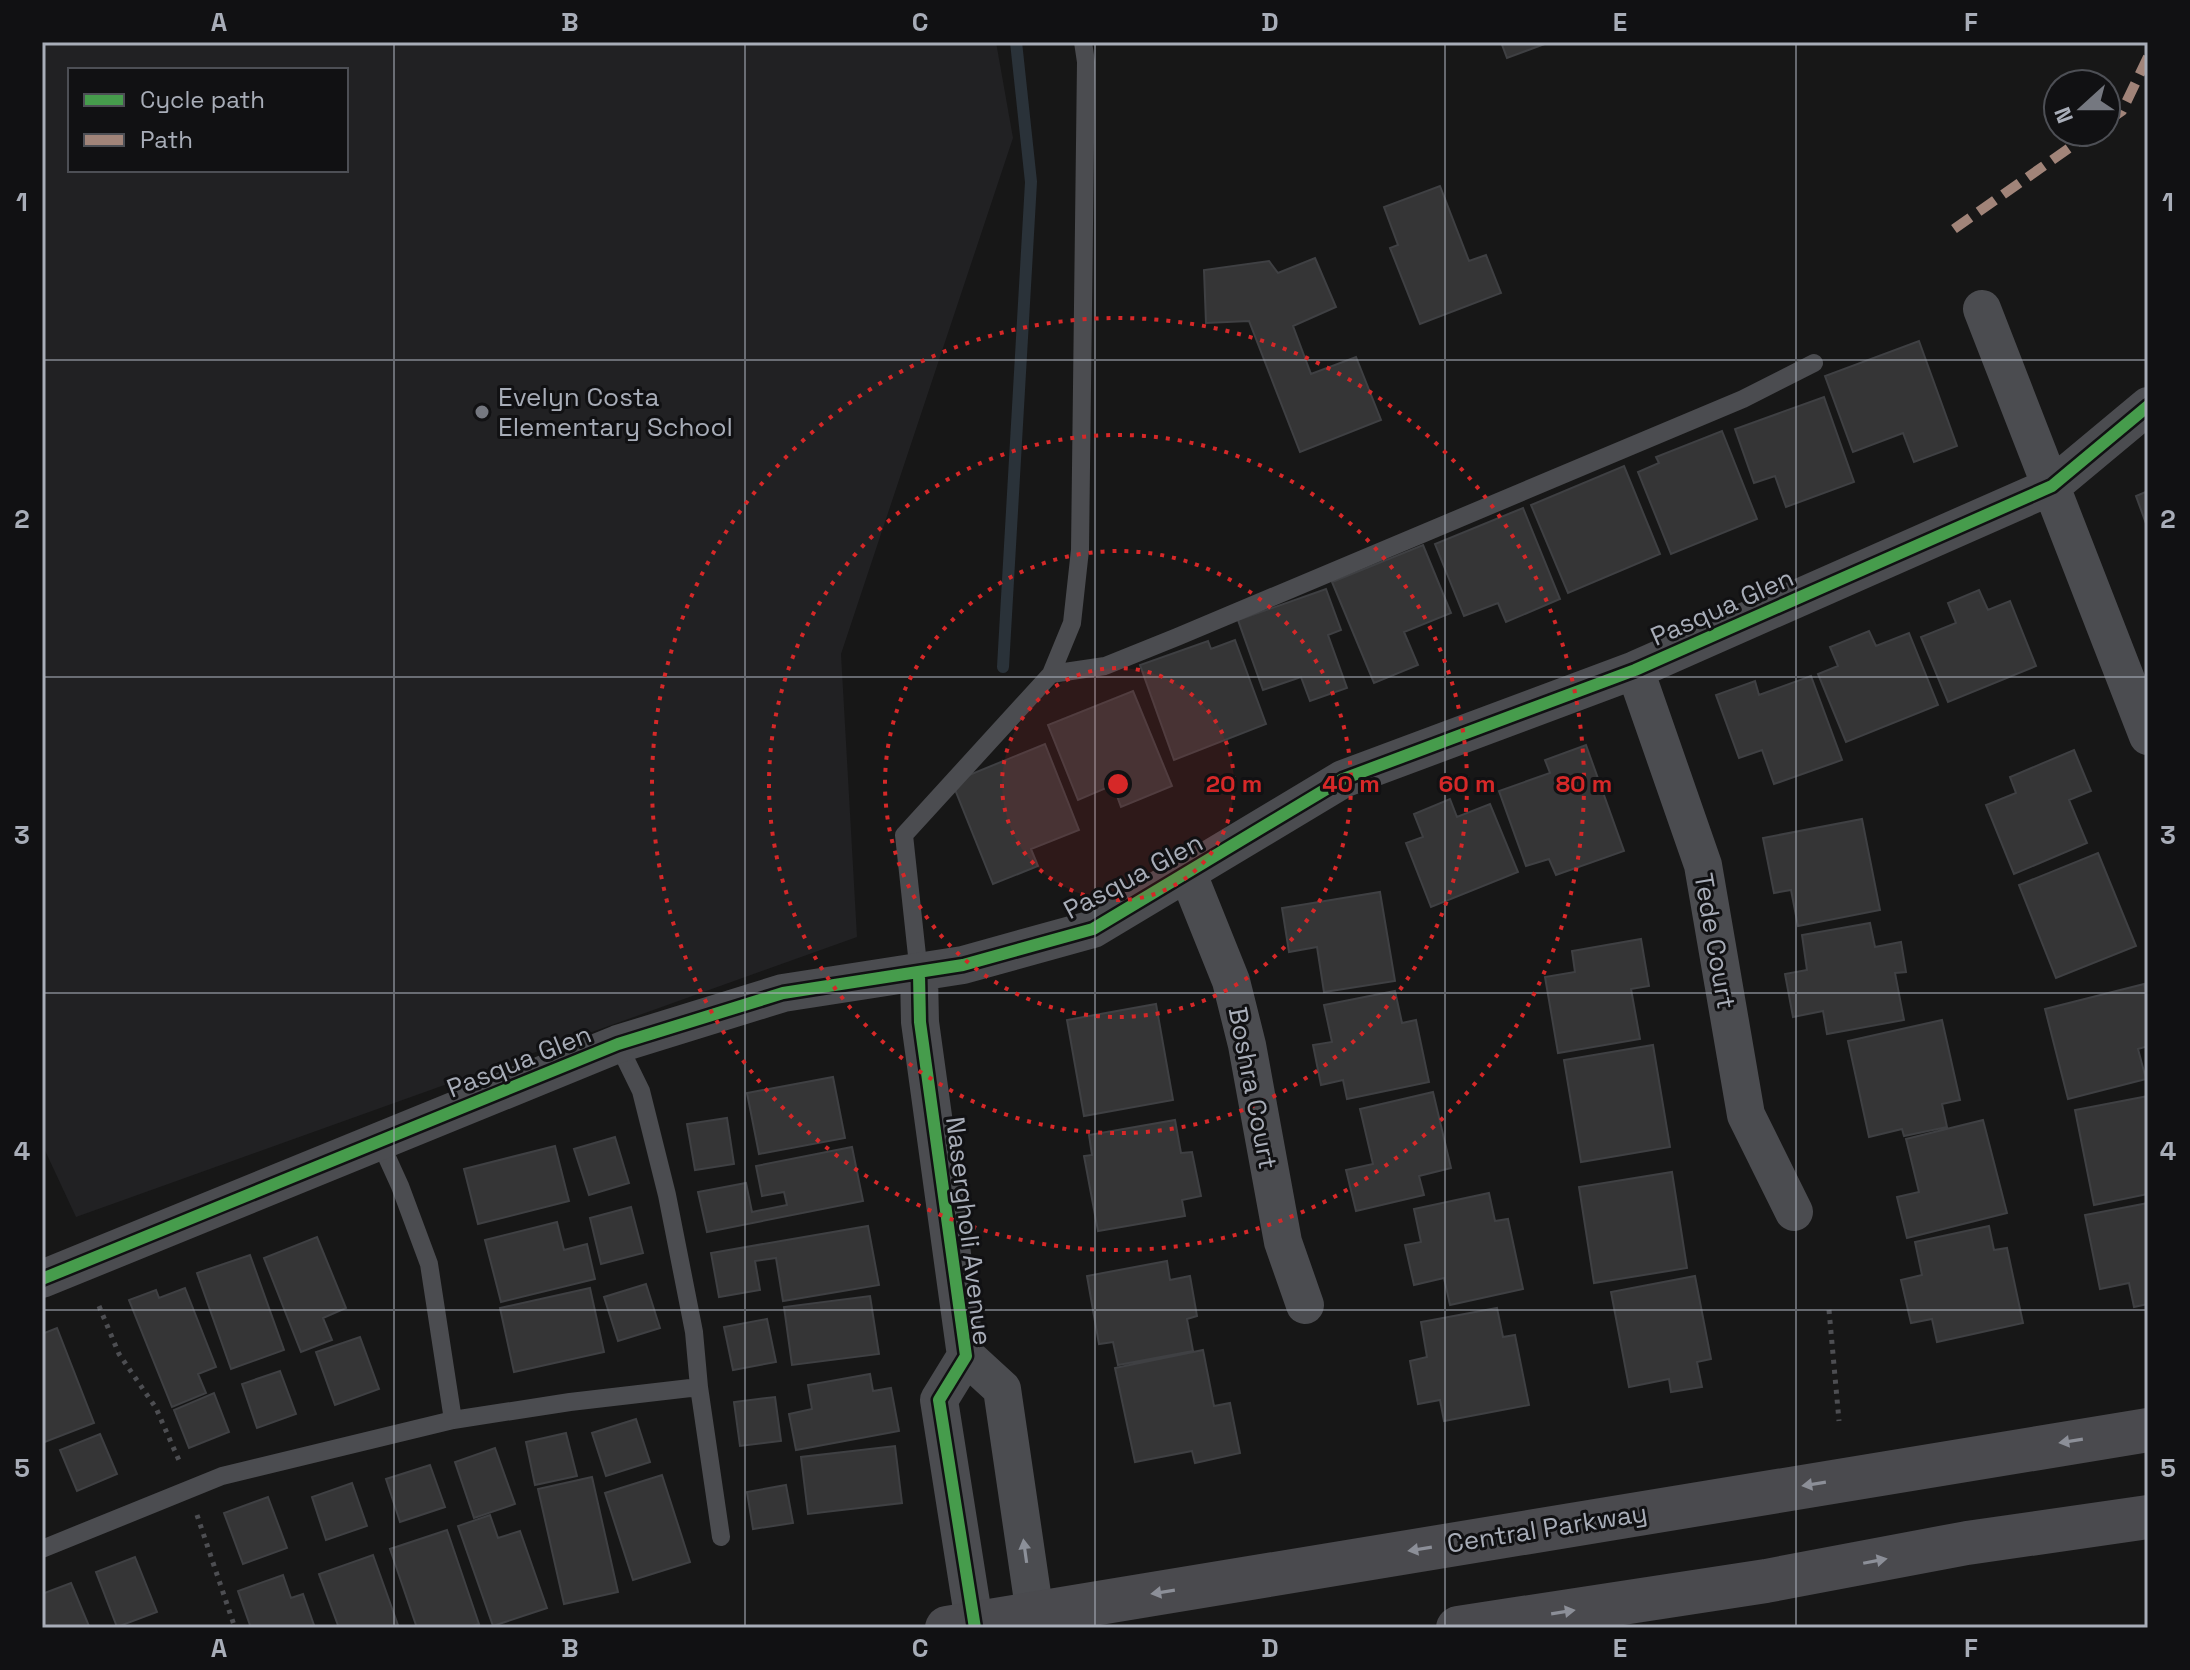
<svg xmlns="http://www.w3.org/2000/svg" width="2190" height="1670" font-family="'Space Grotesk',sans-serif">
<rect width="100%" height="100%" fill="#171717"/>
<path fill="#212123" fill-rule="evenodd" d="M42 42H996L1013 138 841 654 857 937 76 1217 42 1144ZM70 70H346V170H70Z"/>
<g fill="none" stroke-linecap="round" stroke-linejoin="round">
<path stroke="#2a3239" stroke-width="12" d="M1003 667 1031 182 1016 42"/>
</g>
<path fill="#353536" stroke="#3f4043" stroke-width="2" d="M1501 42H1550L1507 58Z
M1440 186 1469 261 1486 255 1501 293 1420 324 1390 248 1398 245 1384 207Z
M1315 258 1336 307 1293 326 1311 374 1356 357 1381 420 1300 452 1249 321 1206 323 1204 270 1269 261 1278 273Z
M1919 341 1957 446 1914 462 1903 433 1853 452 1825 376Z
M1824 397 1854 482 1786 507 1775 476 1754 483 1735 429Z
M1722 431 1757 519 1671 554 1638 472 1659 463 1656 457Z
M1624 466 1660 554 1568 593 1531 505Z
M2148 491V529L2136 496Z
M1523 508 1560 599 1506 622 1498 603 1464 616 1435 544Z
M1423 545 1451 613 1404 632 1418 665 1374 683 1332 582Z
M1326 589 1341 630 1328 635 1347 688 1310 701 1301 677 1263 690 1238 620Z
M1979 590 1988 610 2010 601 2036 666 1948 702 1921 637 1956 623 1948 603Z
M1869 631 1876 646 1909 633 1938 705 1846 742 1818 674 1838 666 1830 647Z
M1235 640 1266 724 1174 760 1140 665 1208 641 1211 649Z
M1811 676 1842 760 1774 784 1762 750 1739 758 1716 695 1755 681 1759 695Z
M1133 691 1172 786 1121 807 1113 785 1078 800 1048 725Z
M1045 744 1079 830 1031 849 1038 866 993 884 952 782Z
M1586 745 1624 851 1556 875 1549 859 1526 866 1499 791 1550 773 1545 760Z
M2074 750 2091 791 2069 800 2087 843 2014 874 1986 805 2016 793 2010 777Z
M1450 799 1457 817 1490 804 1518 872 1431 907 1406 843 1423 837 1414 814Z
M1862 819 1880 910 1798 926 1791 890 1774 893 1763 838Z
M2098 853 2136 946 2056 978 2019 885Z
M1380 892 1395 981 1324 992 1317 947 1289 952 1282 908Z
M1870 923 1875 947 1901 942 1906 972 1895 973 1904 1020 1827 1034 1823 1011 1793 1017 1785 974 1807 970 1802 935Z
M1641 939 1649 986 1631 989 1640 1039 1558 1053 1545 977 1575 972 1572 951Z
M2144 984 2148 1000V1046L2138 1049 2146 1079 2068 1099 2045 1009Z
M1395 991 1402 1023 1416 1020 1429 1082 1347 1099 1343 1080 1321 1085 1313 1045 1332 1042 1324 1005Z
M1156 1004 1173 1100 1084 1116 1067 1020Z
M1942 1020 1960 1100 1942 1104 1947 1127 1904 1136 1902 1129 1869 1137 1848 1041Z
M1653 1045 1670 1147 1581 1162 1564 1060Z
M833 1077 845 1138 759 1154 747 1093Z
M1433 1092 1451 1168 1419 1176 1424 1195 1356 1211 1346 1170 1373 1164 1360 1109Z
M2148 1096V1194L2094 1205 2075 1110Z
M727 1118 734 1164 695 1170 687 1124Z
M1175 1120 1181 1153 1192 1152 1201 1196 1182 1200 1185 1216 1098 1231 1084 1156 1092 1155 1089 1135Z
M1983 1120 2007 1213 1907 1238 1897 1197 1919 1192 1906 1139Z
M615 1137 629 1183 589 1195 574 1149Z
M555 1146 569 1201 478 1224 464 1169Z
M852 1147 863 1201 707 1232 698 1192 746 1183 752 1212 787 1205 784 1192 762 1196 756 1166Z
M1672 1172 1687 1268 1594 1283 1579 1187Z
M1489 1193 1495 1221 1508 1219 1523 1289 1450 1305 1444 1278 1414 1285 1405 1245 1421 1242 1414 1209Z
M2148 1203V1304L2134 1307 2129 1283 2100 1289 2085 1215Z
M631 1207 643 1253 601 1264 590 1218Z
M557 1222 564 1250 587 1244 595 1279 501 1302 485 1240Z
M868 1226 879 1285 783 1301 776 1258 755 1261 760 1290 719 1297 711 1253Z
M1989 1226 1994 1250 2007 1248 2023 1323 1937 1342 1932 1319 1911 1323 1901 1280 1922 1275 1915 1242Z
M317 1237 346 1308 323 1318 332 1340 301 1352 264 1258Z
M250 1255 284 1350 231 1369 197 1273Z
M1167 1261 1170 1280 1190 1276 1197 1316 1187 1319 1193 1351 1118 1365 1113 1342 1099 1344 1087 1276Z
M1695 1276 1711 1359 1697 1362 1702 1387 1671 1392 1669 1379 1629 1387 1611 1292Z
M646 1284 660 1328 618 1341 604 1297Z
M185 1288 216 1367 198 1374 206 1393 172 1407 129 1300 156 1290 159 1298Z
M590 1288 604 1352 514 1372 500 1308Z
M870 1296 879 1354 792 1365 784 1307Z
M1497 1308 1503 1337 1515 1335 1529 1405 1444 1421 1440 1400 1418 1404 1410 1361 1427 1357 1421 1322Z
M767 1319 776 1362 733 1370 724 1327Z
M57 1328 94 1423 42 1443V1334Z
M360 1337 379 1389 335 1405 316 1352Z
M1203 1350 1214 1406 1230 1403 1240 1453 1195 1463 1192 1451 1135 1462 1115 1368Z
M280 1371 296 1414 257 1428 242 1384Z
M870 1374 873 1391 891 1388 899 1431 796 1450 789 1414 812 1409 808 1385Z
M214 1393 229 1432 189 1448 174 1410Z
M775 1397 781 1441 740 1446 734 1402Z
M636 1419 650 1462 606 1476 592 1433Z
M566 1433 577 1476 535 1485 526 1442Z
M100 1434 117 1474 77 1491 60 1450Z
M895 1446 902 1503 808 1514 801 1457Z
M495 1448 515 1504 474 1518 455 1462Z
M430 1465 445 1507 400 1522 386 1479Z
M662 1475 690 1562 633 1580 605 1493Z
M592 1477 618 1592 564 1604 538 1489Z
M352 1483 367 1526 326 1540 312 1497Z
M786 1485 793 1523 753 1529 747 1492Z
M268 1497 287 1548 243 1564 224 1513Z
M490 1515 498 1538 520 1531 547 1608 493 1626 458 1526Z
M447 1530 479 1624 465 1628H417L390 1549Z
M373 1555 399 1628H339L319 1574Z
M135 1557 157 1612 117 1627 96 1572Z
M283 1575 291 1598 303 1594 315 1628H251L238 1591Z
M71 1583 89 1626 42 1628V1594Z"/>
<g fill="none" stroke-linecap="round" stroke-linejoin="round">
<path stroke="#4d4e52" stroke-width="5" stroke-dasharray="4 6" stroke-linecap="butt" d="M99 1306 119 1354 156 1408 181 1465
M1829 1310 1839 1421
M197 1515 235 1628"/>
<path stroke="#4b4c50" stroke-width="18" d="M1051 674 1105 666 1177 637 1743 399 1814 363
M919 974 904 835 1051 674 1072 623 1080 550 1086 62 1083 42
M618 1044 641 1091 667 1195 694 1332 699 1387 721 1537
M380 1142 400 1186 429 1264 453 1420
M42 1549 222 1476 453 1420 570 1402 699 1387"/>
<path stroke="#4b4c50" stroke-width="38" d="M1982 309 2148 736
M1635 670 1703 865 1746 1115 1794 1212
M1188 874 1231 981 1247 1045 1283 1242 1305 1305
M919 974 920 1022 966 1356 939 1400 975 1628
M42 1279 618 1044 783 993 963 965 1093 929 1343 779 1635 670 2052 486 2148 406
M966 1356 1002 1389 1037 1628"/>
<path stroke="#4a4a4e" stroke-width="44" d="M947 1628 2148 1430
M1458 1628 1766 1581 1967 1543 2148 1517"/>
<path stroke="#a18479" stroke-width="10" stroke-dasharray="20 10" stroke-linecap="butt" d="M2106 122 2122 111 2148 57
M1954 229 2092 132"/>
<defs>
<path id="cycleway" d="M919 974 920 1022 966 1356 939 1400 975 1628
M42 1279 618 1044 783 993 963 965 1093 929 1343 779 1635 670 2052 486 2148 406"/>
</defs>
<use href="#cycleway" stroke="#111113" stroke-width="17"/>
<use href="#cycleway" stroke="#469c4c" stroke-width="12"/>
</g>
<defs><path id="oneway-solid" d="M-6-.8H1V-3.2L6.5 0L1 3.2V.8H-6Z" transform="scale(2)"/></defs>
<g fill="#8c8f98">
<use href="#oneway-solid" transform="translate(2071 1441) rotate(171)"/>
<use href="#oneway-solid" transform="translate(1814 1484) rotate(171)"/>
<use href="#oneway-solid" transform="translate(1420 1549) rotate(171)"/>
<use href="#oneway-solid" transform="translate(1875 1561) rotate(-11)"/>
<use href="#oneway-solid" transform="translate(1163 1592) rotate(171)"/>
<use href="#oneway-solid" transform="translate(1563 1612) rotate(-9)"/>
</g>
<use fill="#8c9099" href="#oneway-solid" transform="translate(1025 1551) rotate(-98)"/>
<path fill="none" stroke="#a8adb8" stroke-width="2" stroke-opacity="0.55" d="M394 42V1628M745 42V1628M1095 42V1628M1445 42V1628M1796 42V1628M42 360H2148M42 677H2148M42 993H2148M42 1310H2148"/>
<circle cx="1118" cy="784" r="116" fill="#d62828" fill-opacity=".12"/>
<g fill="none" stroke="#d62828" stroke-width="4" stroke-dasharray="4 8">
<circle cx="1118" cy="784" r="116"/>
<circle cx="1118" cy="784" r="233"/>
<circle cx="1118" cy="784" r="349"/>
<circle cx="1118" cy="784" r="466"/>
</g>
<circle fill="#757880" stroke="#111113" stroke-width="3" cx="482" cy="412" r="8"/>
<g text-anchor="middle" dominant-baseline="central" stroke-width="6" stroke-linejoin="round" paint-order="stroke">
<g font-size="26" fill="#a8adb8" stroke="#111113" text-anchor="start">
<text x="498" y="397">Evelyn Costa<tspan x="498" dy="30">Elementary School</tspan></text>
</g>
<g font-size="26" fill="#a8adb8" stroke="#111113">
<text transform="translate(1722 607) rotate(-24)">Pasqua Glen</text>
<text transform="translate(1133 876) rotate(-28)">Pasqua Glen</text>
<text transform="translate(1715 941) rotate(80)">Tede Court</text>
<text transform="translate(519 1061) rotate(-22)">Pasqua Glen</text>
<text transform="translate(1253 1088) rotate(79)">Boshra Court</text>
<text transform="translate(969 1231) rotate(83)">Nasergholi Avenue</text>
<text transform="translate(1547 1528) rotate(-9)">Central Parkway</text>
</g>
</g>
<circle cx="1118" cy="784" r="12" fill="#d62828" stroke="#111113" stroke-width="4"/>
<g font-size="24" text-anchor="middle" font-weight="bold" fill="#d62828" stroke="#111113" stroke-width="6" stroke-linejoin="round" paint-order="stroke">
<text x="1234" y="792">20 m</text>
<text x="1351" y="792">40 m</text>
<text x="1467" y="792">60 m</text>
<text x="1584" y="792">80 m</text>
</g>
<rect width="2190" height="1670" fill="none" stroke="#111113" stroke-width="88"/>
<rect x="68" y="68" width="280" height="104" fill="#111113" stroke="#4d4f55" stroke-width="2"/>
<rect x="84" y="94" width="40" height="12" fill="#469c4c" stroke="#4d4f55" stroke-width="2"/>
<text x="140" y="108" font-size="24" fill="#a8adb8">Cycle path</text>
<rect x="84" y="134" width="40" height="12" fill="#a18479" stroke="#4d4f55" stroke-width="2"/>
<text x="140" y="148" font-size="24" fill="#a8adb8">Path</text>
<g transform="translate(2082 108) rotate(249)"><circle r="38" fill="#111113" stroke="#4d4f55" stroke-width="2"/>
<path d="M0-6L14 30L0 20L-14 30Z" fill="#757880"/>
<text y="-12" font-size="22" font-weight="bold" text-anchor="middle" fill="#a8adb8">N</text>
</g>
<rect x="44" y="44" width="2102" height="1582" fill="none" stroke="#a8adb8" stroke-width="3"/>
<g font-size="26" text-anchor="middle" font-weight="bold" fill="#a8adb8">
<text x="219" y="31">A</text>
<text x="570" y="31">B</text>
<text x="920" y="31">C</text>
<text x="1270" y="31">D</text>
<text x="1620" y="31">E</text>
<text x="1971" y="31">F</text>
<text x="22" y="211">1</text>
<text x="2168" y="211">1</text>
<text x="22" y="528">2</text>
<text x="2168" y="528">2</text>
<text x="22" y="844">3</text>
<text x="2168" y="844">3</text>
<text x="22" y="1160">4</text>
<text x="2168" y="1160">4</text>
<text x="22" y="1477">5</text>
<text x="2168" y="1477">5</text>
<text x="219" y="1657">A</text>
<text x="570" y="1657">B</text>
<text x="920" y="1657">C</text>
<text x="1270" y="1657">D</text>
<text x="1620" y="1657">E</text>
<text x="1971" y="1657">F</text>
</g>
</svg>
